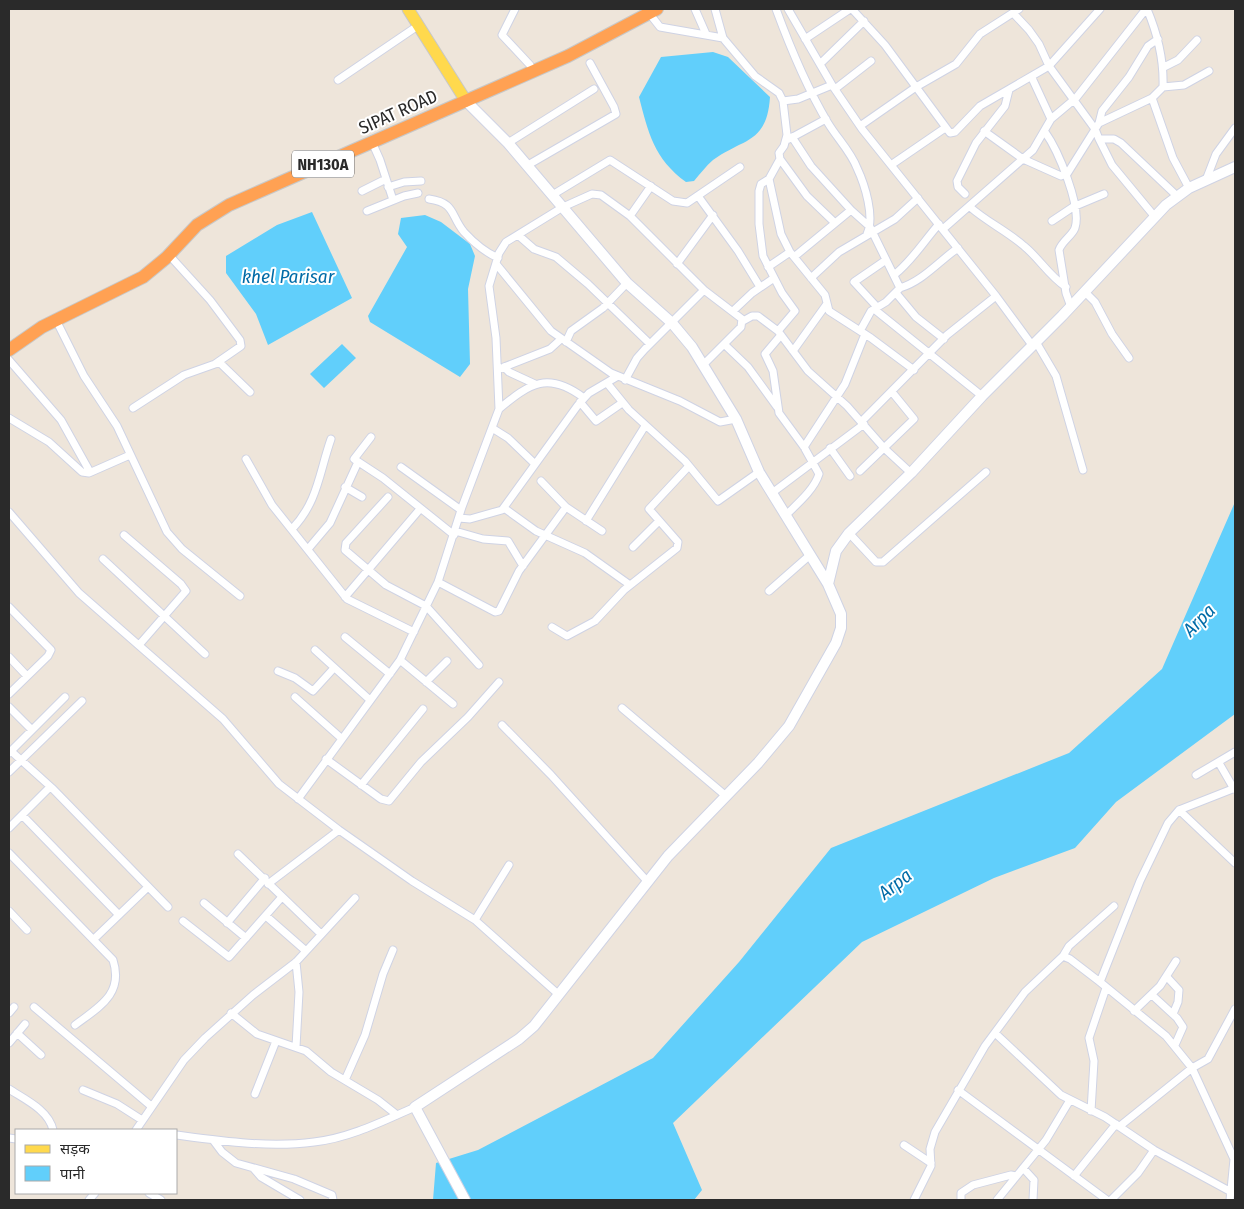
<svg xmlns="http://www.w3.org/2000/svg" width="1244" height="1209" font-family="'Fira Sans Condensed','Noto Sans Devanagari',sans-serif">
<rect width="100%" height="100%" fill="#eee5da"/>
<path fill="#61cffb" d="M713 52 728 57 770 97C767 144 743 138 713 160 706 166 700 174 694 181L686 182C654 159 648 132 639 97L661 57Z
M312 212 352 298 268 345 256 314 226 273V256L277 225Z
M425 215 441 222 470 244 475 256 468 289 470 364 460 377 370 322 368 316 407 247 398 234 401 218Z
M342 344 356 358 324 388 310 374Z
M1235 502V714L1116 802 1075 848 994 878 862 942 673 1123 702 1190 694 1200H433L436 1163 478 1150 653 1058 739 962 831 848 1069 753 1162 669Z"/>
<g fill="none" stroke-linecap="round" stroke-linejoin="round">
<defs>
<path id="street" d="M515 9 502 35 530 65
M695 9 706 34
M715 9 723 38
M776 9C790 47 807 88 828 123 837 138 851 152 857 168 865 185 875 217 867 234
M788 9 832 85 862 129 996 296 1032 345
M852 9 885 45 950 133 955 132 980 106 1049 66 1100 9
M649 13 660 27 723 38 755 76 779 93 783 101 787 135 784 146 779 153 780 159 807 196 834 222
M1014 14 1029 30 1039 44 1049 66 1095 129 1099 139H1114L1121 143 1177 196
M805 39 850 9
M820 64 864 21
M1164 67 1178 60 1197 40
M1032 78 1051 119
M338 80 419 25
M1163 87 1184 85 1209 71
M835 89 871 61
M1152 98 1173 158 1189 188
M783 101 798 99 832 85
M1099 123 1102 111 1129 77 1148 46 1158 39
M860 126 916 87 956 64 980 34 1019 9
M984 131 1023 159 1061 176 1067 174 1099 123 1152 98 1163 87C1164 59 1158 35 1147 9
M1045 132C1058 150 1082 207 1075 228 1072 236 1062 241 1059 250L1066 293 1071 307
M792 137 811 166 851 210 794 257
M789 139 826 119
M1099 139 1112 165 1155 217
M372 142 380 160 393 200
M508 143 594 89
M780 159 769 179 781 234 790 252 825 295 829 311 871 338 914 370
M528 165 616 114 614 107 590 63
M891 165 945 128
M769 179 761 184 759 191V224L763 256 782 293 795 311 778 331
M1206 180 1216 154 1235 128
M388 187 404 182 421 181
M362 191 386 179
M554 194 610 160 673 201 687 203 740 167
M965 194 958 187 957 181 976 143 1005 106 1009 90
M698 196 738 251 760 287
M429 199C456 203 450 215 464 232 474 243 485 252 498 258
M970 207C987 222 1007 231 1024 246 1039 258 1049 276 1066 287
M851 210 870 227 900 288 886 302 871 311 860 331
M367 211 404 196 418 193
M630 216 651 186
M1052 221 1073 207 1104 194
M943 229 1033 150 1051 119 1076 98 1146 9
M518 235 534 249 556 257 588 284 650 344
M677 264 713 215
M497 265 551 331 611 373 680 401 720 422 736 419
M768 267 790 252
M894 275C912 261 924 241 939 224
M811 278 839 252 895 219 918 198
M900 288C923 281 939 261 958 248
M1085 292 1095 302 1112 334 1129 358
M896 293 916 317 944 339
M877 307 854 282 886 260
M874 309 982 396
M733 311 752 293 774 278
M56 320 84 376 117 426 167 532 182 549 240 596
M743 321 752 316H758L778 331 808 371 847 406 884 448 911 473
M781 335 765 354 773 371 779 413 804 447 819 474C814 490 797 504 786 515
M566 342 571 331 603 308 627 283
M1036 342 1056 376 1083 470
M724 344 748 367 777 407
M793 351 826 305
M9 360 61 420 90 472
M219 362 250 392
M504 367 509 372 535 384
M499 369 550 349 561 339
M625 380 637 358 645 349 704 290
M607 383 629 410 685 461 718 501 759 472
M580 402 596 421 622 403
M133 408 184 375 215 364 241 346 240 340 210 300 169 255
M499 409C530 383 548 371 584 398
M9 418 49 442 82 472 89 473 130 455
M862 421 947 335 996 296
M492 428 508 438 535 464
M371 437 354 459 383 478 454 535
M804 447 845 384 865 334
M830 448 850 476
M246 459 272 505 347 599 414 632
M401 467 461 510
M860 471 914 419 892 392
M541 481 566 507 602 531
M345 487 362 497
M772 493 864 424
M388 497 346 543 345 550 386 585 426 606 479 665
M504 508 536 531 585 553 630 585
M9 512 79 593 223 719 279 784 339 830 412 881 475 920 558 994
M459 518 470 519 502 510 578 405 589 393 618 376
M586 521 645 426
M292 529C318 502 319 473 331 439
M455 531 483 539 508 541 523 566
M849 533 876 562H883L986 472
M124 535 181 584 186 591 139 645
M633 547 659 521
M308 549 330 523 358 462
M103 559 205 654
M438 582 495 612 499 611 519 571 566 507
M769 591 810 555
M345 597 420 509
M9 607 51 650 48 656 9 694
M552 627 567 636 595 621 624 590 677 548 678 542 649 509 689 466
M345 637 390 674
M315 650 370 700
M9 657 27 676
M400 660 453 704
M278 671 295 678 313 691 334 668
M426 682 447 661
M295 697 341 738
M9 707 32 730
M622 708 726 796
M502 725 551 775 647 881
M11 751 52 788 168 907
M9 753 65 697
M326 759 381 799 389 801 421 762 468 717 499 682
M1219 763 1234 789
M9 772 82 701
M1196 775 1235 752
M361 785 423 709
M298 799 400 660 438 582 462 507 499 409 496 338 489 286 499 253 506 242 563 207 592 194 601 195 630 216 704 290 742 319 741 327 703 365
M1179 810 1235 863
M22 815 119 915
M9 828 50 787
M9 853 113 960C124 994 99 1007 75 1025
M238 854 321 934
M268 884 339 830
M204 903 246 938
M9 911 27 930
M266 916 306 951
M475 920 509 865
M183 921 229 957 281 898
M227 923 265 878
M94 939 148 887
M1063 956 1069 946 1114 906
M296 962 299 992 296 1047
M1167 977 1179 990 1178 1002 1173 1014
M1100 982 1140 881 1168 823 1179 810 1235 788
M1152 995 1177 1018 1183 1027 1175 1045
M34 1007 151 1106
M1134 1011 1160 986 1176 961
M9 1013 14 1007
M231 1013 257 1034 306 1051 331 1072 378 1100 397 1115
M17 1033 41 1055
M995 1033 1061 1095 1105 1117 1154 1150 1233 1193
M9 1043 25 1024
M345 1080 365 1035 383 974 393 950
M9 1089C24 1099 49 1110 53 1130
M83 1090 117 1104 142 1120
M958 1090 1107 1200
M255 1094 276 1041
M1091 1111 1094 1061 1089 1038 1106 988
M1120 1126 1192 1068 1208 1059 1235 1009
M136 1130 184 1060 205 1038 253 995 296 962 355 898
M176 1135C221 1141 269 1148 314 1142 350 1138 383 1121 415 1107
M9 1138 16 1139
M213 1140 222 1152 236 1163 294 1179 332 1195 333 1200
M904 1145 931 1163
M1023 1168 1034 1180 1033 1200
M254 1169 261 1177 300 1200
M1074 1176 1116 1124
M149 1193 161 1200
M89 1200 95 1193
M914 1200 931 1166 930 1149 935 1132 985 1046 1025 992 1063 956 1070 959 1100 982 1166 1036 1192 1068 1234 1159 1230 1200
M961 1200V1193L973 1185 1011 1175 1016 1176
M997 1200 1046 1140 1070 1100
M1111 1200 1138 1173 1154 1150"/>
<path id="secondary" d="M828 584 836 551 849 533 911 473 982 396 1062 316 1166 205 1189 188 1235 167
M465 1200 415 1107 519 1039 534 1026 668 856 758 763 789 726 836 643 841 628V614L828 584 759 472 736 419 692 347 672 323 627 283 508 143 466 101"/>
<path id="primary" d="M408 9 466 101"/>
<path id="highway" d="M9 350 42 327 143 277 166 258 197 225 229 205 568 56 657 9"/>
</defs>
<use href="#street" stroke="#cfd3e4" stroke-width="9"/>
<use href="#secondary" stroke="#cfd3e4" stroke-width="12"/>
<use href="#primary" stroke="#c8c8c8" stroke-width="13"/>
<use href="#highway" stroke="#c8c8c8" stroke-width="14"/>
<use href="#street" stroke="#fff" stroke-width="7"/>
<use href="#secondary" stroke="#fff" stroke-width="10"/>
<use href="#primary" stroke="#ffd94d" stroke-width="11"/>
<use href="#highway" stroke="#ffa153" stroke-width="12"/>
</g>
<g text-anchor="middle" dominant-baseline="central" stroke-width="4" stroke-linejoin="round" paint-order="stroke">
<rect fill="#fff" stroke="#6a6a6a" stroke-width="1" x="292" y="150.5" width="62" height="27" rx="4"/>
<g font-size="16" font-weight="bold" fill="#2a2a2a">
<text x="323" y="164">NH130A</text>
</g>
<g font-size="18" fill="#2a2a2a" stroke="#fff">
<text transform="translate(398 112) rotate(-24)">SIPAT ROAD</text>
</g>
<g font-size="19" font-style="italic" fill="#006ba7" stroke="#fff">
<text x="288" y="276">khel Parisar</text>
<text transform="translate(1199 620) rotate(-45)">Arpa</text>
<text transform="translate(895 884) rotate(-38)">Arpa</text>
</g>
</g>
<rect width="1244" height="1209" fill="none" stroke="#2a2a2a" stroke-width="20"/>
<rect x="15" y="1129" width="162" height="65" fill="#ffffff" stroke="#aaaaaa"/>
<rect x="25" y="1145" width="25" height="8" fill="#ffd94d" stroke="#aaaaaa"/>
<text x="60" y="1154" font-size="15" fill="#2a2a2a">सड़क</text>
<rect x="25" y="1166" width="25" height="15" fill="#61cffb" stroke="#aaaaaa"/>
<text x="60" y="1179" font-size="15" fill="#2a2a2a">पानी</text>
</svg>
